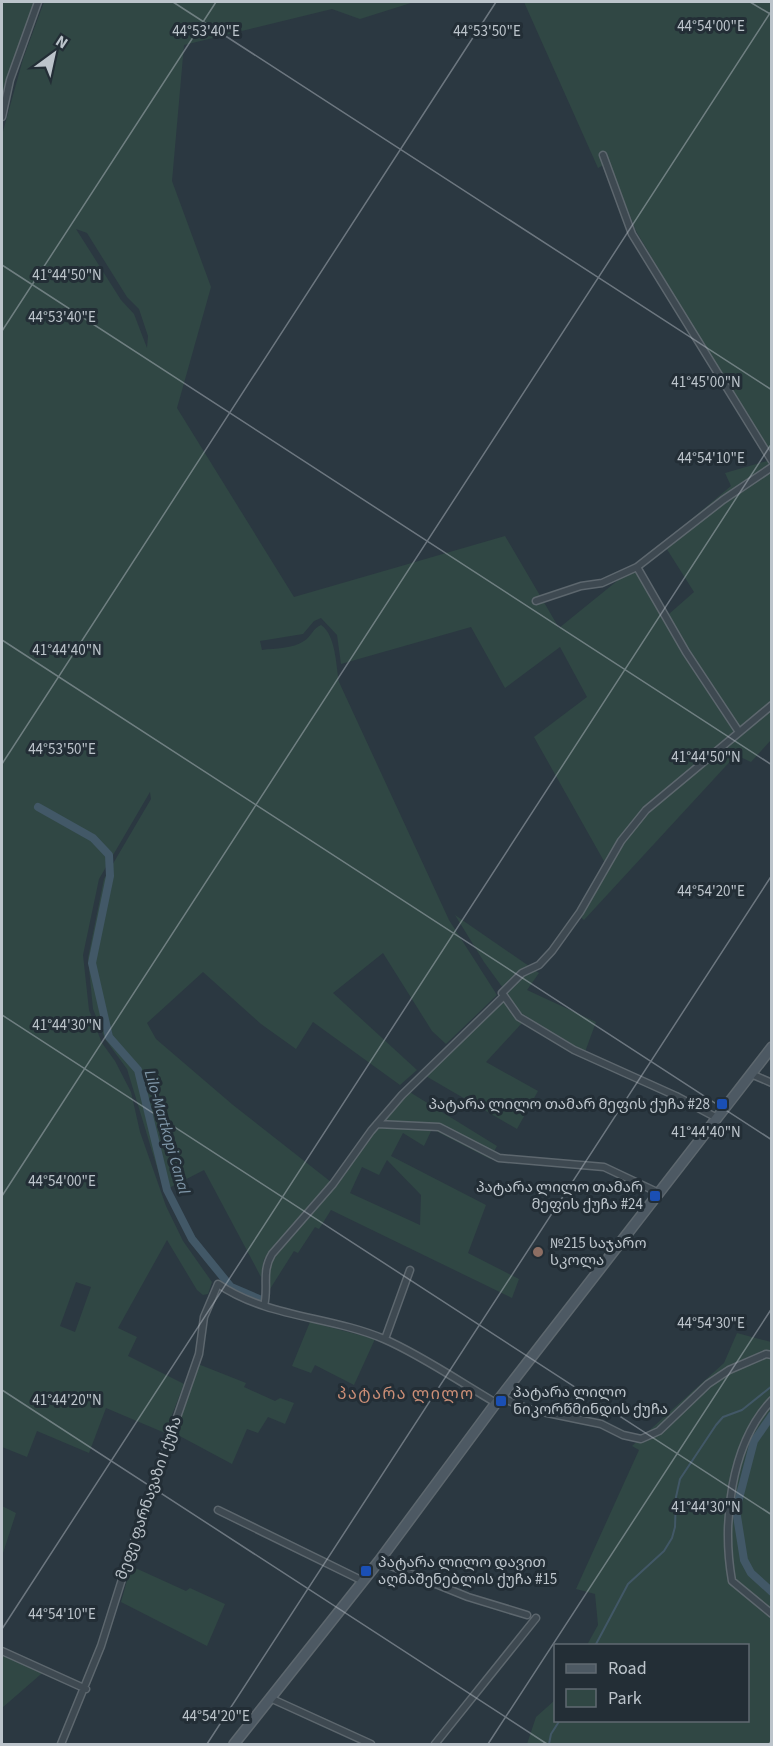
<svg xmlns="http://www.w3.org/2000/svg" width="773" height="1746" font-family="'Source Sans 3','Noto Sans Georgian',sans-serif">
<rect width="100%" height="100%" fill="#2b3841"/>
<path fill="#304744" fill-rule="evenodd" d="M2 2H34L2 109Z
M44 2H414L360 19 332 9 184 45 172 181 211 287 177 408 294 597 505 536 559 628 638 564 669 614 694 592 663 543 731 486 725 473 767 461 772 470 771 740 751 762 736 755 584 920 575 912 605 863 534 737 587 697 560 647 505 688 471 627 341 664 337 635 321 618 314 621 303 634 260 641 262 650C275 648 293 649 304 641 311 637 313 628 321 625 336 635 336 666 339 682L449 920 497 995 446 1044 432 1031 383 953 333 993 417 1070 400 1085 313 1022 296 1049 261 1024 203 972 147 1023 156 1039 233 1105 331 1182 264 1259 261 1277 204 1170 169 1188C183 1222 206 1254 228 1281 236 1290 252 1292 261 1298V1302L231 1290 189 1241 163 1187 127 1069 105 1039 93 1009 88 958 104 879 151 799 150 792 99 879 83 955 89 1010 102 1043 115 1061 131 1092 140 1132 166 1206 183 1241 212 1282 208 1294 203 1295 197 1290 167 1240 118 1328 137 1337 128 1356 184 1384 165 1433 106 1408 89 1453 37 1431 27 1457 2 1447V135L23 59ZM76 229 87 233 127 297 139 309 148 336 147 348 134 314 121 300ZM76 1282 91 1287 75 1332 60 1326Z
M524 2H771V458L636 231 609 162 598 168Z
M455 915 539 973 527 990 596 1022 585 1052 521 1013 484 962Z
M503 1001 522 1023 486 1062 538 1091 517 1129 424 1075Z
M408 1091 497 1146 490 1159 432 1129 424 1146 403 1133 391 1156 486 1205 468 1253 519 1279 512 1298 331 1210 319 1229 315 1227 298 1253 294 1251 270 1289 268 1267 275 1255 349 1168 373 1131ZM387 1160 421 1195 420 1225 350 1193 362 1167 379 1175Z
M310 1322 375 1339 354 1385 315 1365 311 1373 292 1366Z
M737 1333 771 1342V1744H527L536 1717 555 1700 556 1720H748V1646L587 1645 598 1625 595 1594 576 1589 639 1450 632 1446 724 1363Z
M198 1364 246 1383 244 1387 275 1401 280 1398 294 1403 285 1424 268 1417 258 1433 247 1429 232 1464 176 1434Z
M2 1506 16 1513 2 1556Z
M131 1566 186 1591 190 1588 225 1604 207 1646 121 1602Z
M2 1647 48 1668 2 1708Z"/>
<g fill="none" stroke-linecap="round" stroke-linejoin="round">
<path stroke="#425867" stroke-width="2" d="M595 1646 628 1584 664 1551 672 1538 675 1527 676 1497 680 1479 716 1425 723 1417 742 1410 772 1386
M549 1744 551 1734 560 1720"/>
<path stroke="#425867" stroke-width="8" d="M38 807 93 838 109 855 110 876 92 963 109 1037 138 1070 167 1190 192 1239 231 1287 259 1299
M772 1415 754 1441 736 1510 744 1560 751 1573 772 1592"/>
<defs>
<path id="street" d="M2 117 10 80 38 2
M603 155 632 234 772 461
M637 567 686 652 739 732
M536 601 581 586 602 583 637 567 723 500 772 467
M751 1074 772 1083
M717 1118 676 1096 574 1050 519 1017 502 993 522 973 539 965 552 951 580 912 621 841 646 810 772 705
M377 1124 439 1127 499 1158 604 1167 659 1193
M264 1306C269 1287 261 1272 272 1254L333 1184 371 1131 402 1095 504 996
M385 1339 410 1270
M500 1397 528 1409 601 1424 623 1435 641 1439 659 1431 708 1384 729 1370 766 1354 772 1355
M772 1400C730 1444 722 1524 732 1581L772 1614
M218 1510 363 1581
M379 1561 468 1597 527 1615
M2 1651 86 1689
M270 1698 371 1744
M61 1744 101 1646 135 1538 199 1354 204 1317 218 1284C268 1318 330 1316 384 1339 421 1355 460 1382 496 1403
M435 1744 536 1618"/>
<path id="secondary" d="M234 1744 379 1561 496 1403 772 1047"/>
</defs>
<use href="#street" stroke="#5d676e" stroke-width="9"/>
<use href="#secondary" stroke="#5d676e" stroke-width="12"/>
<use href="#street" stroke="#3e4951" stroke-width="6"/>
<use href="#secondary" stroke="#4d5963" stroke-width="9"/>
</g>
<path fill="none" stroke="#bcc4cb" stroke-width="1.5" stroke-opacity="0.45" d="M173 2 772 390M750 2 772 15M2 265 772 765M2 331 216 2M2 640 772 1140M2 764 496 2M2 1015 772 1515M2 1196 772 10M2 1390 547 1744M2 1629 772 443M207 1744 772 875M488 1744 772 1308M769 1744 772 1740"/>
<g fill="#1a4fb4" stroke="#232e36" stroke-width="2">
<rect x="716" y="1098" width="12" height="12" rx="3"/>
<rect x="649" y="1190" width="12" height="12" rx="3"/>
<rect x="495" y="1395" width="12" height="12" rx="3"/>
<rect x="360" y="1565" width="12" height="12" rx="3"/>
</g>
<circle fill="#8d6e63" stroke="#232e36" stroke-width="2" cx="538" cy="1252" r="6"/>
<g text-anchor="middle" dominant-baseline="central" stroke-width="6" stroke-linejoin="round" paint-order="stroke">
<g font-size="15" fill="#bcc4cb" stroke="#232e36" text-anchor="start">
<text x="710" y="1104" text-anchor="end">პატარა ლილო თამარ მეფის ქუჩა #28</text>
<text x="643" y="1187" text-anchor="end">პატარა ლილო თამარ<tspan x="643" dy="17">მეფის ქუჩა #24</tspan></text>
<text x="550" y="1243">№215 საჯარო<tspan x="550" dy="17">სკოლა</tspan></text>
<text x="513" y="1392">პატარა ლილო<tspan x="513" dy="17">ნიკორწმინდის ქუჩა</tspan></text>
<text x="378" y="1562">პატარა ლილო დავით<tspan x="378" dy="17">აღმაშენებლის ქუჩა #15</tspan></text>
</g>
<g font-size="15" fill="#bcc4cb" stroke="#232e36">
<text transform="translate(149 1498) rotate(-71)">მეფე ფარნავაზი I ქუჩა</text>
</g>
<g font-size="16" font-style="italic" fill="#8098aa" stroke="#232e36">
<text transform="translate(167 1132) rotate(74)">Lilo-Martkopi Canal</text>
</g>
<g font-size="16" letter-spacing="1.5" fill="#cb8e76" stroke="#232e36">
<text x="406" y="1394">პატარა ლილო</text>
</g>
</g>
<g font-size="15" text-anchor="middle" fill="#bcc4cb" stroke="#232e36" stroke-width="6" stroke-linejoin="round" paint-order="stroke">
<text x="711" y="31">44°54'00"E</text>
<text x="206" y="36">44°53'40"E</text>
<text x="487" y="36">44°53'50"E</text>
<text x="67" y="280">41°44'50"N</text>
<text x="62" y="322">44°53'40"E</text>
<text x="706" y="387">41°45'00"N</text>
<text x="711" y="463">44°54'10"E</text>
<text x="67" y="655">41°44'40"N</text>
<text x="62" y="754">44°53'50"E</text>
<text x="706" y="762">41°44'50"N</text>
<text x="711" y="896">44°54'20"E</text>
<text x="67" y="1030">41°44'30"N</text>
<text x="706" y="1137">41°44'40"N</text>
<text x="62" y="1186">44°54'00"E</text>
<text x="711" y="1328">44°54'30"E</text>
<text x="67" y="1405">41°44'20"N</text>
<text x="706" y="1512">41°44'30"N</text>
<text x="62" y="1619">44°54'10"E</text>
<text x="216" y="1721">44°54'20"E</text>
</g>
<rect width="773" height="1746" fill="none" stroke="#bcc4cb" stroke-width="6"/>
<rect x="554" y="1644" width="195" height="78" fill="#232e36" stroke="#606a72" stroke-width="1.5"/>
<rect x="566" y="1664" width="30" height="9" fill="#4d5963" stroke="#606a72" stroke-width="1.5"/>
<text x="608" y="1674" font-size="18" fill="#bcc4cb">Road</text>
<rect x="566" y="1689" width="30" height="18" fill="#304744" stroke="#606a72" stroke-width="1.5"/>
<text x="608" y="1704" font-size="18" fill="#bcc4cb">Park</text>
<g transform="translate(54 54) rotate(33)" stroke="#232e36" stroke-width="4.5" paint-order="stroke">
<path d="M0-4.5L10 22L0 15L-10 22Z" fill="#bcc4cb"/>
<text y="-9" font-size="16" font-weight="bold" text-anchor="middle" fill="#bcc4cb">N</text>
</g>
</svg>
